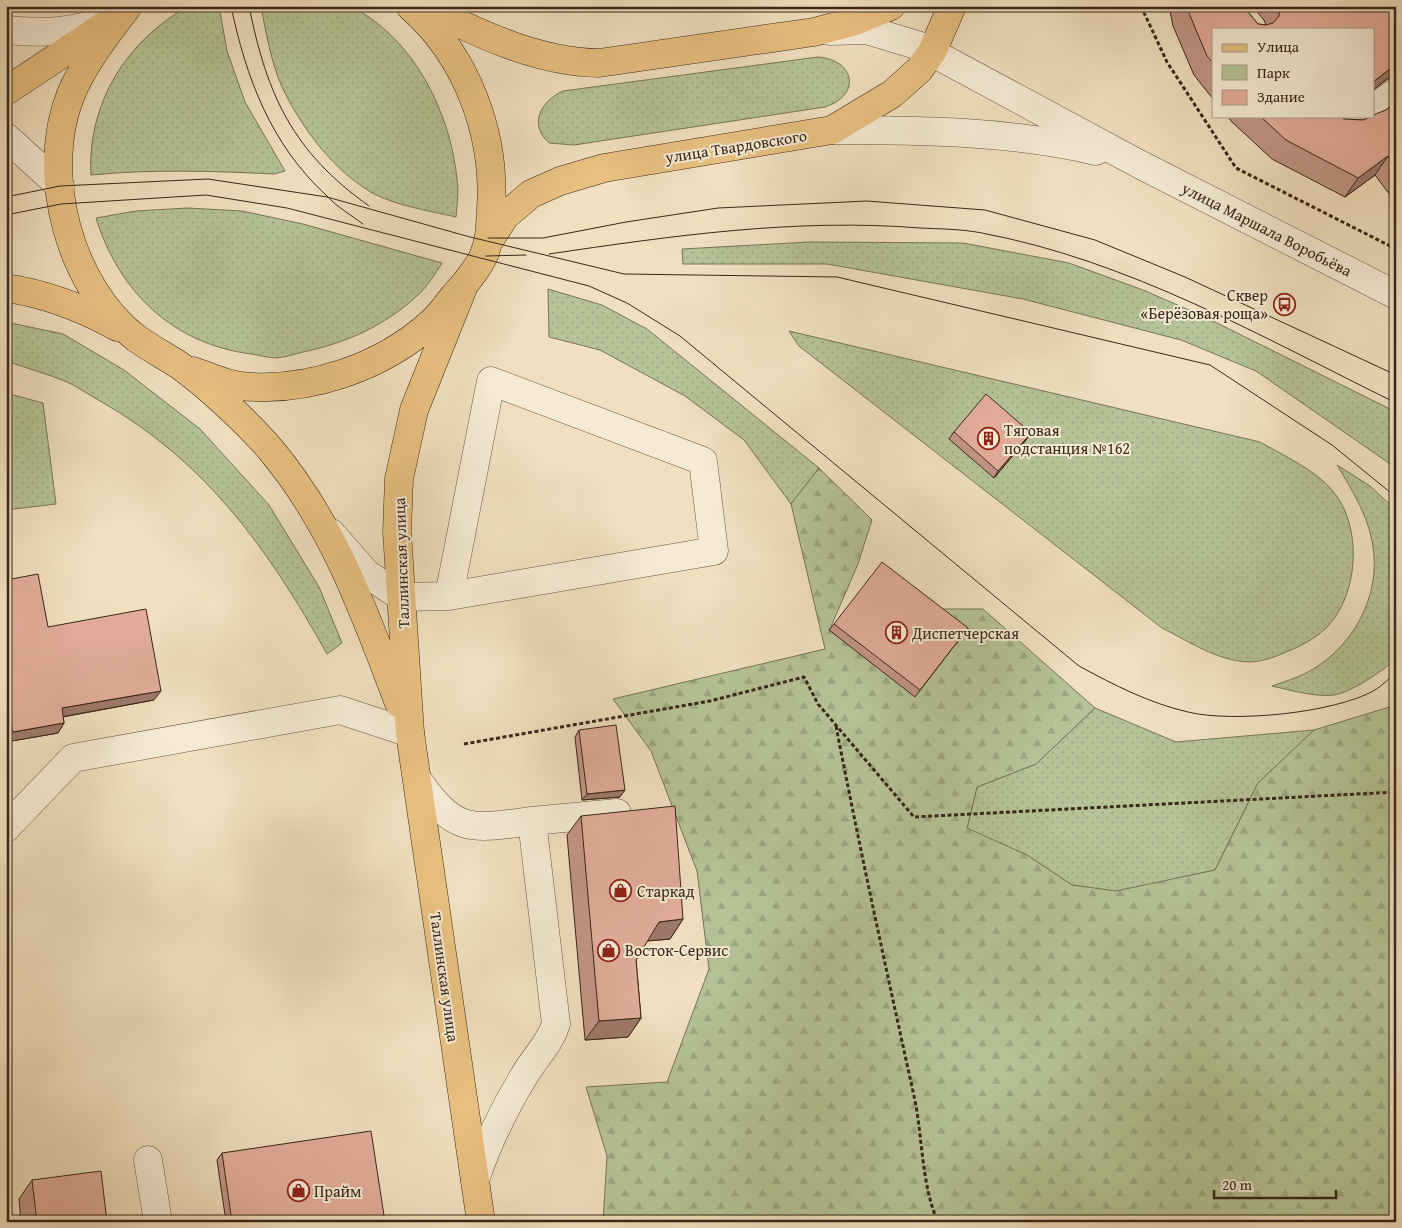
<svg xmlns="http://www.w3.org/2000/svg" width="1402" height="1228" font-family="'Gentium Book Plus',serif">
<defs>
<pattern id="green-dots" width="8" height="8" patternUnits="userSpaceOnUse" patternTransform="scale(1.25)"><rect width="8" height="8" fill="#b5c396"/><path d="M2 2h.1M6 6h.1" fill="none" stroke="#9ca781" stroke-width="1.8" stroke-linecap="round"/></pattern>
<pattern id="forest-firs" width="22" height="20" patternUnits="userSpaceOnUse" patternTransform="scale(1.25)"><rect width="22" height="20" fill="#b5c396"/><path d="M5 1l3.5 6h-7zM16 11l3.5 6h-7z" fill="#9ca781"/></pattern>
</defs>
<rect width="100%" height="100%" fill="#f0e0bf"/>
<filter id="stains"><feTurbulence type="fractalNoise" baseFrequency=".004" numOctaves="4"/><feColorMatrix values="0 0 0 0 .2 0 0 0 0 .09 0 0 0 0 .02 0 0 0 .5 -.17"/></filter>
<radialGradient id="worn" r=".72"><stop offset=".6" stop-color="#630" stop-opacity="0"/><stop offset="1" stop-color="#630" stop-opacity=".3"/></radialGradient>
<path fill="url(#green-dots)" stroke="#777458" d="M189 6H219L227 51 245 102 285 171 274 174C212 171 152 169 91 175 87 103 127 40 189 6Z
M261 6H350C413 37 450 111 457 179 459 191 457 205 456 217 430 211 387 204 366 189 330 166 300 125 282 87 271 62 266 33 261 6Z
M818 57C855 60 862 95 825 107L574 145 549 143C528 124 541 101 563 91Z
M187 208 242 211 303 224 442 263C435 274 427 287 417 296 384 326 346 343 303 352 295 354 286 357 277 358 269 358 259 355 251 354 173 344 119 292 96 218L136 211Z
M810 242 963 243 1069 263 1143 290 1205 317 1396 412V468L1256 371 1181 340 1023 299 827 264H683L682 249Z
M548 289 602 305 647 329 819 468 791 504 744 440 685 396 600 350 549 337Z
M6 322 63 334 124 370 200 429 269 505 319 587 342 643 327 654C269 550 206 461 100 401 89 395 78 387 67 382 48 374 26 368 6 361Z
M789 331 1260 442C1283 455 1315 470 1332 490 1363 526 1359 594 1327 627 1315 639 1301 646 1286 652 1276 657 1260 662 1249 662 1218 661 1190 642 1162 628L799 346Z
M6 393 43 403 56 504 6 510Z
M1337 465 1370 486 1396 510V659C1379 673 1359 687 1339 694 1321 699 1290 690 1272 686 1283 682 1294 679 1304 674 1353 650 1383 594 1372 541 1367 514 1351 488 1337 465Z
M1095 708 1176 742 1314 730 1258 783 1215 870 1116 892 1072 885 1027 855 967 829 977 787 1036 764Z"/>
<path fill="url(#forest-firs)" stroke="#777458" d="M819 468 872 520 858 564 829 631 942 609H983L1095 708 1036 764 977 787 967 828 1027 855 1072 885 1116 891 1215 870 1258 783 1314 730 1396 705V1222H603L607 1156 586 1087 667 1082 709 969 697 871 651 751 613 699 825 649 791 504Z"/>
<g fill="none" stroke-linecap="round" stroke-linejoin="round">
<defs>
<path id="minor" d="M6 30C45 34 74 32 111 19
M830 31 867 30 920 46 1139 164 1396 295
M1373 109 1396 92
M1317 116C1335 124 1347 129 1364 116
M832 130C921 130 1009 131 1096 151
M6 137 60 186
M331 533 366 573 401 597 449 596 714 551 703 461 491 381 449 596
M417 779C455 834 470 829 532 821L556 1024C550 1044 534 1058 524 1076 504 1109 487 1144 475 1180
M532 821 617 813
M6 828 73 758 340 710 410 733
M148 1160 158 1222"/>
<path id="major" d="M128 6C107 34 85 61 71 94 39 173 69 286 136 338 150 348 165 356 179 365 208 386 248 423 271 450 335 527 364 612 399 703
M424 6C478 34 538 62 599 63L814 32 852 22 891 6
M6 91 107 24
M489 241 505 216 531 194 560 181 604 168 832 130 892 94 919 70 932 52 952 6
M464 285 414 410 399 479 397 532 410 733 481 1222
M6 288C47 294 81 307 117 327
M193 371C208 376 224 384 240 386 306 393 382 368 432 322 440 315 447 305 454 296 464 285 476 271 483 257 490 242 490 226 491 209 496 134 467 56 410 6"/>
</defs>
<use href="#minor" stroke="#675442" stroke-width="29"/>
<use href="#major" stroke="#392619" stroke-width="29"/>
<path stroke="#392619" stroke-width="3" stroke-dasharray="4 2.5" stroke-linecap="butt" d="M1141 6 1167 62 1236 168 1396 249
M836 726C860 850 887 973 914 1096 923 1137 921 1184 938 1222
M464 744 710 701 804 677 818 704 914 817 1396 792"/>
<use href="#minor" stroke="#f5ebd5" stroke-width="28"/>
<use href="#major" stroke="#e8c080" stroke-width="28"/>
<path stroke="#392619" stroke-width="1" d="M231 6C246 78 271 145 327 196 337 207 351 215 363 224
M249 6C267 96 293 152 369 206
M6 197 60 186 208 179 327 197 470 237 624 274 837 277 1210 365 1332 445 1396 497
M6 215 61 204 206 195 287 208 589 286 627 303 680 336 1079 666C1114 685 1149 703 1188 712 1233 723 1335 713 1375 690 1383 685 1389 678 1396 673
M488 238H543L626 222 718 208 867 201 985 210 1095 240 1185 277 1396 375
M549 254C671 236 796 218 920 228 940 229 962 229 982 233 1130 261 1262 337 1396 403
M486 256 526 255"/>
</g>
<path fill="#c29584" stroke="#392619" d="M1169 6H1243L1258 24 1266 25 1264 20 1252 6H1396V77L1387 79 1373 90V29H1213V99L1194 75 1173 26Z
M1396 102V203L1375 175 1345 197 1272 159 1232 122 1227 116H1339L1344 119 1363 120 1386 110Z
M954 432 1026 440 994 478 949 439Z
M6 580 48 627 154 700 63 717 64 723 58 733 6 742Z
M834 624 968 628 915 697 829 630Z
M579 730 620 797 582 800 575 737Z
M581 816 683 919 670 939 647 941 636 960 641 1018 628 1037 585 1040 567 835Z
M222 1153 385 1222H226L217 1160Z
M32 1180 107 1222H21L19 1199Z"/>
<path fill="#9e796b" stroke="#392619" d="M1396 64V77L1387 79 1373 90V82Z
M1388 156 1375 175 1345 197 1358 178Z
M1031 433 1026 440 994 478 998 471Z
M161 691 154 700 55 718 62 708Z
M64 723 58 733 6 742 13 732Z
M625 790 620 797 582 800 587 794Z
M683 919 670 939 645 941 659 922Z
M641 1018 628 1037 585 1040 599 1021Z"/>
<path fill="#e1ad99" stroke="#392619" d="M1186 6H1243L1258 24 1266 25 1273 23 1279 16 1280 9 1279 6H1396V64L1373 82V29H1213V63L1207 56Z
M1396 102V166L1388 156 1358 178 1286 140 1260 116H1339L1344 119 1363 120 1373 116V115L1386 110Z
M986 394 1031 433 998 471 954 432Z
M882 562 968 628 920 690 834 624Z
M38 574 48 627 146 609 161 691 62 708 64 723 13 732 6 695V580Z
M616 725 625 790 587 794 579 730Z
M675 806 683 919 659 922 636 960 641 1018 599 1021 581 816Z
M371 1131 385 1222H232L222 1153Z
M101 1171 107 1222H37L32 1180Z"/>
<defs>
<symbol id="bus-ring" viewBox="-11 -11 22 22"><circle r="9.5" fill="#f5ebd5" stroke="#8f2418" stroke-width="1.5"/><path d="M-5-6H5V4H4V6H2V4H-2V6H-4V4H-5ZM-3.5-4V0h7V-4ZM-3.5 1.2v1.5H-2V1.2ZM2 1.2v1.5H3.5V1.2Z" fill="#8f2418"/></symbol>
<symbol id="building-ring" viewBox="-11 -11 22 22"><circle r="9.5" fill="#f5ebd5" stroke="#8f2418" stroke-width="1.5"/><path d="M-4-6H4V6H1V3H-1V6H-4ZM-2.5-4.3h1.7v1.8h-1.7ZM.8-4.3h1.7v1.8H.8ZM-2.5-1h1.7V.8h-1.7ZM.8-1h1.7V.8H.8Z" fill="#8f2418"/></symbol>
<symbol id="shop-ring" viewBox="-11 -11 22 22"><circle r="9.5" fill="#f5ebd5" stroke="#8f2418" stroke-width="1.5"/><path d="M-5-2.5h2.3a2.7 3.5 0 0 1 5.4 0H5L5.5 6h-11ZM-1.5-2.5h3a1.5 2.3 0 0 0-3 0Z" fill="#8f2418"/></symbol>
</defs>
<g fill-rule="evenodd">
<use href="#bus-ring" x="1272" y="292" width="25" height="25"/>
<use href="#building-ring" x="976" y="426" width="25" height="25"/>
<use href="#building-ring" x="884" y="620" width="25" height="25"/>
<use href="#shop-ring" x="608" y="878" width="25" height="25"/>
<use href="#shop-ring" x="596" y="938" width="25" height="25"/>
<use href="#shop-ring" x="286" y="1178" width="25" height="25"/>
</g>
<g text-anchor="middle" dominant-baseline="central" stroke-width="4" stroke-linejoin="round" paint-order="stroke">
<g font-size="16" fill="#392619" stroke="#f5ebd5">
<text transform="translate(736 146) rotate(-9)">улица Твардовского</text>
<text transform="translate(1267 229) rotate(27)">улица Маршала Воробьёва</text>
<text transform="translate(401 563) rotate(-92)">Таллинская улица</text>
<text transform="translate(445 977) rotate(82)">Таллинская улица</text>
</g>
<g font-size="16" fill="#392619" stroke="#f5ebd5" text-anchor="start">
<text x="1268" y="295" text-anchor="end">Сквер<tspan x="1268" dy="18">«Берёзовая роща»</tspan></text>
<text x="1004" y="430">Тяговая<tspan x="1004" dy="18">подстанция №162</tspan></text>
<text x="912" y="633">Диспетчерская</text>
<text x="637" y="891">Старкад</text>
<text x="625" y="950">Восток-Сервис</text>
<text x="314" y="1191">Прайм</text>
</g>
</g>
<rect width="1402" height="1228" fill="none" stroke="#f0e0bf" stroke-width="25"/>
<rect x="8" y="8" width="1387" height="1213" fill="none" stroke="#392619" stroke-width="2.5"/>
<rect x="12" y="12" width="1377" height="1203" fill="none" stroke="#392619"/>
<rect x="1212" y="28" width="162" height="90" fill="#f5ebd5" stroke="#aa9c8a"/>
<rect x="1222" y="44" width="25" height="8" fill="#e8c080" stroke="#aa9c8a"/>
<text x="1257" y="52" font-size="15" fill="#392619">Улица</text>
<rect x="1222" y="65" width="25" height="15" fill="#b5c396" stroke="#aa9c8a"/>
<text x="1257" y="78" font-size="15" fill="#392619">Парк</text>
<rect x="1222" y="90" width="25" height="15" fill="#e1ad99" stroke="#aa9c8a"/>
<text x="1257" y="102" font-size="15" fill="#392619">Здание</text>
<path d="M1214 1190v8h122v-8" fill="none" stroke="#392619" stroke-width="2.5"/>
<text x="1222" y="1190" font-size="15" fill="#392619" stroke="#f5ebd5" stroke-width="4" paint-order="stroke">20 m</text>
<rect width="100%" height="100%" filter="url(#stains)"/>
<rect width="100%" height="100%" fill="url(#worn)"/>
</svg>
